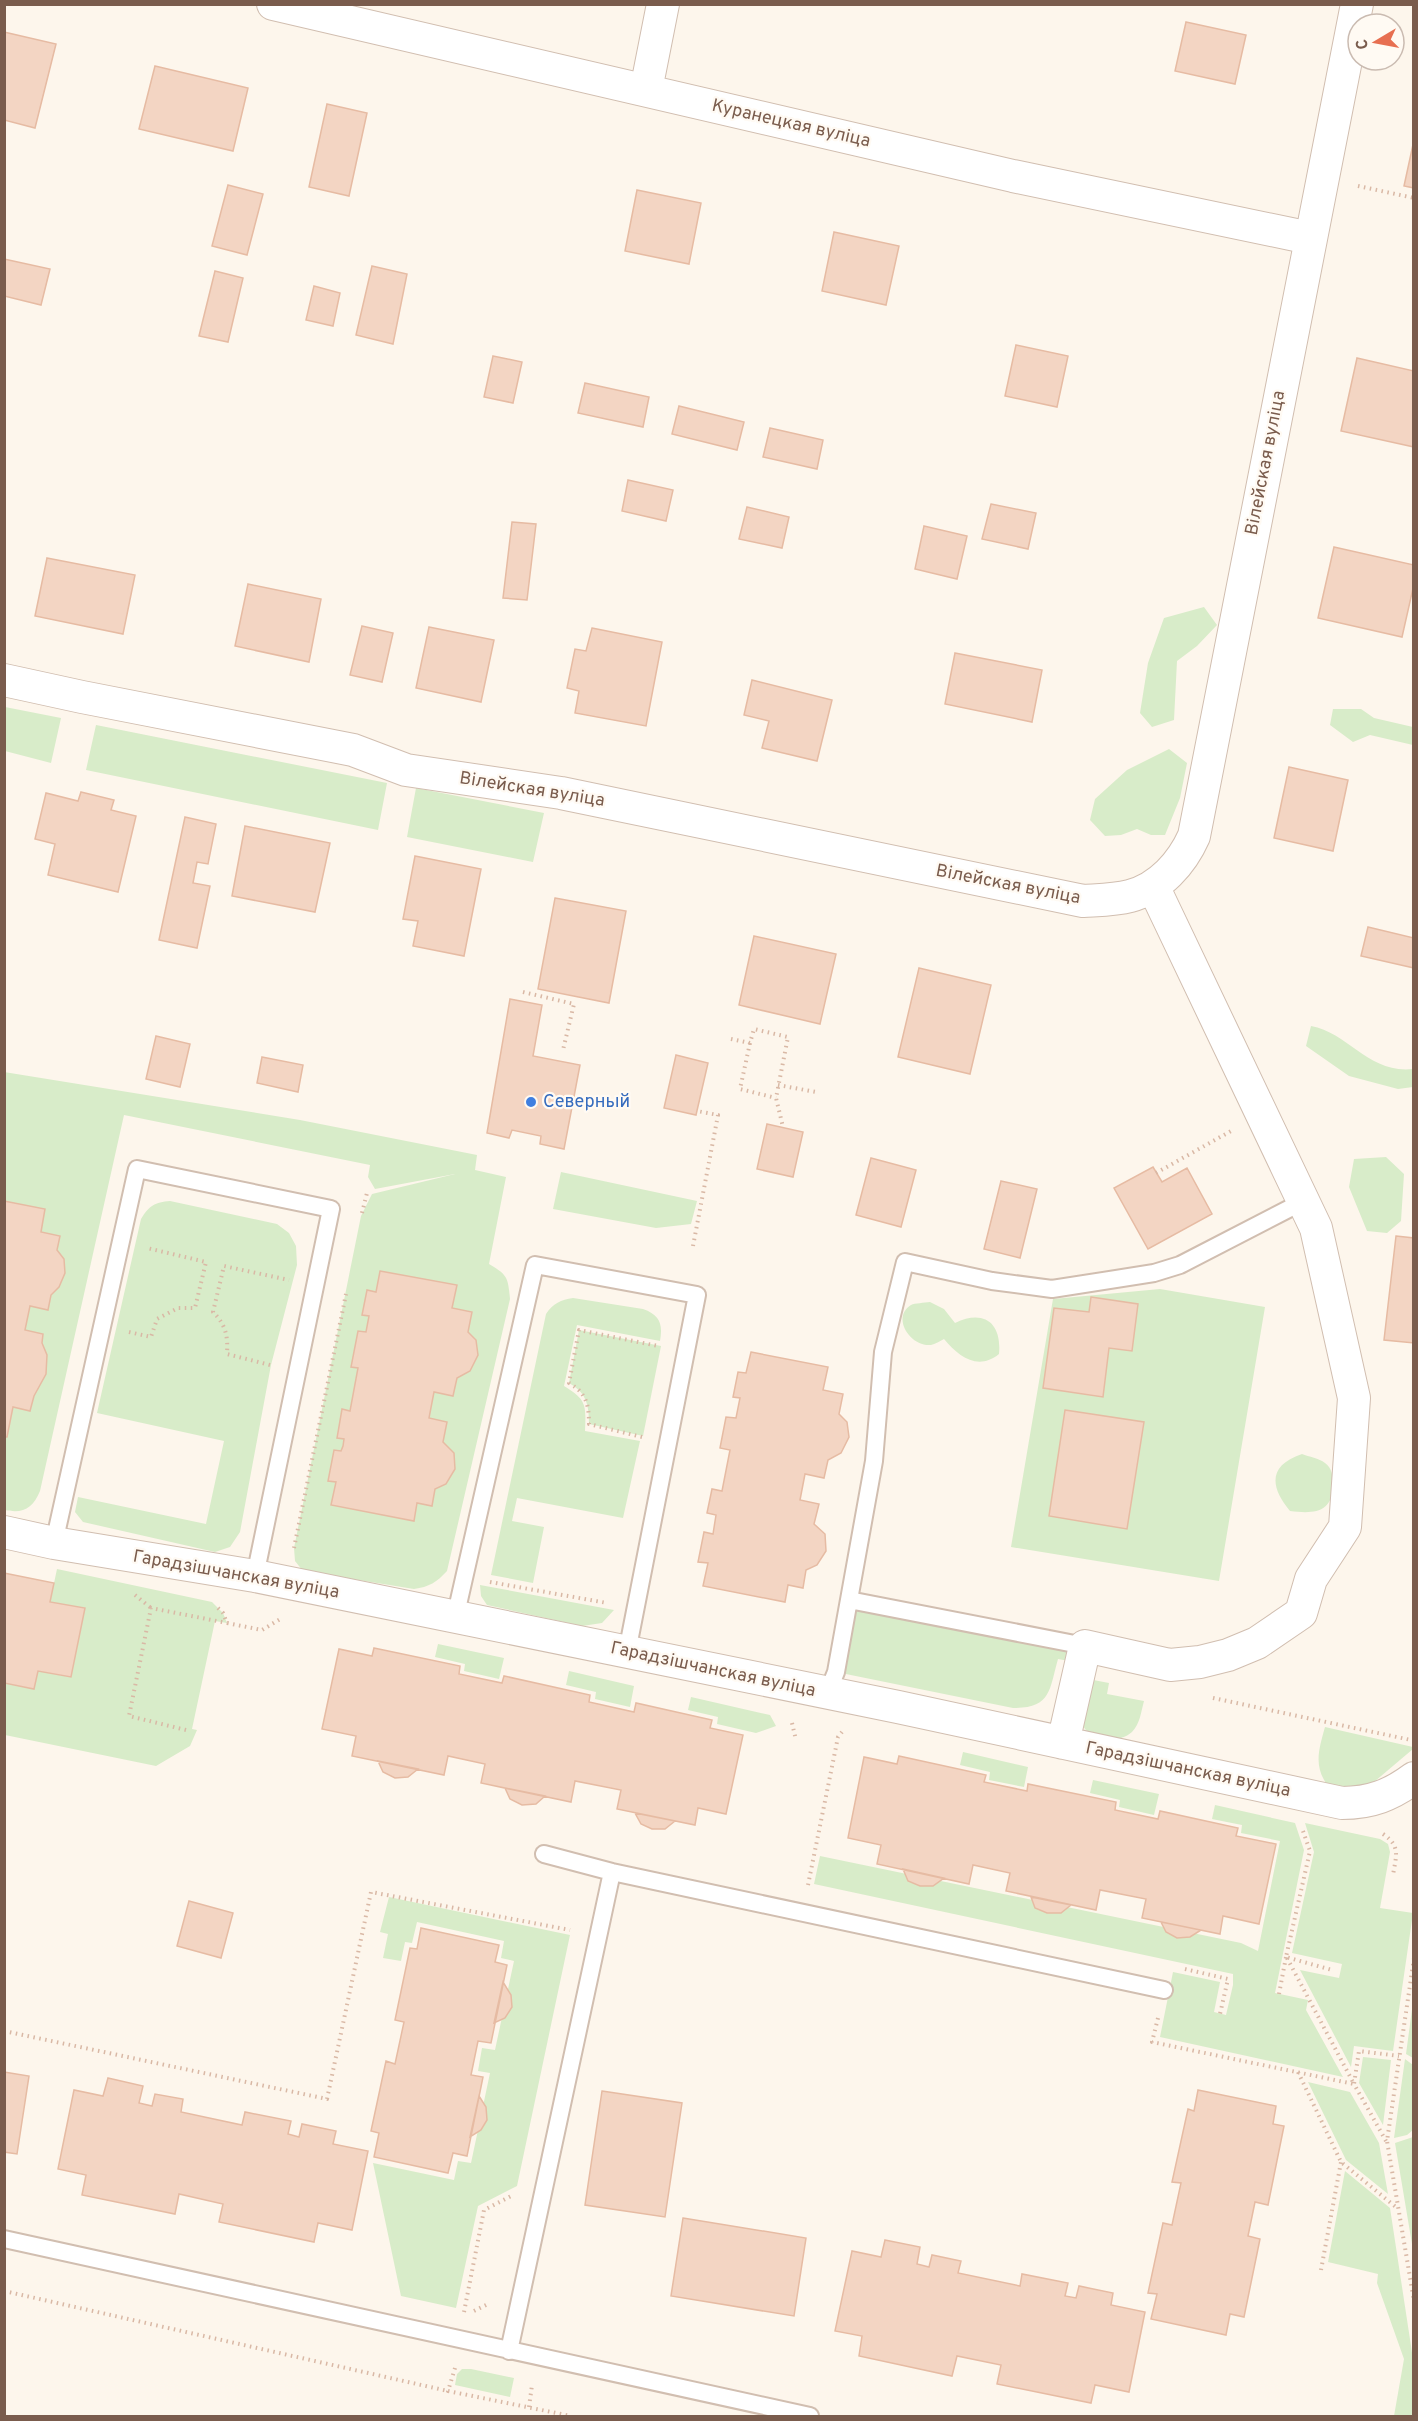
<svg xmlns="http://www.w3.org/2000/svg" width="1418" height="2421" font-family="Overpass,sans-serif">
<rect width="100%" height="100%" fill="#fdf6ec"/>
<path fill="#d8ecc9" d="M1204 607 1217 625 1197 646 1177 661 1174 720 1152 727 1140 713 1148 663 1164 618Z
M5 707 61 718 51 763 5 751Z
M1333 709H1361L1374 718 1413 727V745L1370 735 1353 742 1330 725Z
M96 725 387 783 378 830 86 770Z
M1169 749 1187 763 1180 798 1165 835H1151L1137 829 1121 835 1105 836 1090 820 1095 799 1127 770Z
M416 788 544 813 533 862 407 837Z
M1311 1026C1349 1033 1369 1074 1413 1069V1087L1398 1089 1349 1076 1306 1046Z
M4 1072 300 1120 477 1155 475 1170 506 1177 489 1264C508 1275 508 1278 510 1299L447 1571C437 1582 429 1587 414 1589L303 1571 295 1561 294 1548 361 1216 372 1194 455 1174 375 1189 368 1177 370 1165 124 1115 40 1491C33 1508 23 1514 5 1510Z
M1386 1157 1404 1174 1401 1221 1387 1233 1367 1231 1349 1187 1354 1159Z
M561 1172 697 1201 691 1224 656 1228 553 1209Z
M170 1201 277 1224 289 1233 296 1246 297 1265 271 1365 240 1532 230 1547 215 1552 83 1522 75 1512 78 1497 206 1524 224 1441 97 1413 141 1219C149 1206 155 1202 170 1201Z
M1160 1289 1265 1307 1219 1581 1011 1547 1053 1299Z
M573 1298 643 1309C660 1315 663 1324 660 1341L577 1325 564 1386C587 1400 586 1405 585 1431L640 1441 623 1518 517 1498 512 1521 544 1527 533 1583 491 1575 546 1314C553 1303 561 1300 573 1298Z
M930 1302 944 1309 955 1323C984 1309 1002 1323 999 1354 978 1371 959 1357 944 1339 940 1341 935 1344 931 1345 910 1347 891 1317 911 1305 915 1303 924 1303 930 1302Z
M579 1330 661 1346 643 1436 589 1424C589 1406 587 1393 569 1383Z
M1302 1454C1309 1457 1319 1458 1325 1463 1332 1468 1333 1476 1333 1484 1333 1513 1314 1514 1290 1511 1269 1486 1269 1465 1302 1454Z
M57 1569 212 1602 223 1613 227 1623 215 1621 192 1729 197 1730 190 1746 156 1766 5 1735 4 1683 34 1689 38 1671 70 1677 84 1608 50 1602Z
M480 1585 614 1610 602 1623 582 1626 487 1605 481 1596Z
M849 1600 1072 1644 1069 1661 1058 1659C1049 1691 1051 1708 1013 1708L836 1672Z
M438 1644 504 1658 499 1679 464 1671 465 1664 435 1657Z
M569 1671 634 1686 630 1707 595 1699 596 1692 566 1685Z
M1088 1679 1109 1683 1107 1694 1144 1701C1141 1712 1140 1724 1132 1732 1117 1745 1087 1742 1081 1721 1078 1709 1086 1690 1088 1679Z
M691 1697 770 1715 776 1726 756 1733 717 1724 718 1717 688 1710Z
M1325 1727 1413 1747V1749L1374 1782 1348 1790 1328 1786C1313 1766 1319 1749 1325 1727Z
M963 1752 1028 1767 1024 1787 989 1780 990 1772 960 1765Z
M1093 1780 1159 1794 1154 1815 1119 1807 1120 1800 1090 1793Z
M1215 1805 1295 1823 1304 1850 1275 1993 1308 2000 1306 2010 1343 2077 1160 2037 1173 1972 1220 1982 1214 2012 1226 2015 1233 1985V1974L814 1884 820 1856 1241 1943 1258 1951 1280 1841 1241 1833 1242 1825 1212 1819Z
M1305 1823 1380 1839 1388 1844 1390 1852 1380 1908 1413 1913 1393 2051 1354 2046 1351 2067 1300 1970 1339 1978 1342 1964 1292 1953 1314 1852Z
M389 1897 570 1935 517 2186 478 2206 456 2308 401 2296 373 2163 454 2180 458 2161 471 2163 490 2073 478 2071 482 2048 495 2050 514 1961 501 1958 504 1941 417 1922 412 1943 405 1942 401 1961 383 1958 388 1934 380 1932Z
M1413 2002V2058L1406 2054Z
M1363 2057 1391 2060 1383 2125 1359 2083Z
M1405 2059 1413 2065V2130L1407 2135 1394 2138Z
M1308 2082 1350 2092 1379 2143 1388 2194 1346 2160Z
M1413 2137V2250L1395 2143Z
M1345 2171 1390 2208 1413 2359V2416H1394L1404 2359 1377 2283 1378 2274 1328 2262Z
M462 2369H471L514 2378 510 2397 455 2385 457 2374Z"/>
<path fill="#f3d5c3" stroke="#e6bba3" stroke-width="1.5" d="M1186 22 1246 35 1235 84 1175 71Z
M4 32 56 44 35 128 4 120Z
M155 66 248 88 233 151 139 129Z
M327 104 367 113 349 196 309 187Z
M1414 140V188L1404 186Z
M228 185 263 194 247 255 212 246Z
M637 190 701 203 689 264 625 251Z
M834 232 899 246 886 305 822 291Z
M4 259 50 269 41 305 4 296Z
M372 266 407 274 393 344 356 335Z
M215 271 243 278 228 342 199 336Z
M314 286 340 293 333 326 306 320Z
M1016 345 1068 356 1057 407 1005 396Z
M493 356 522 362 513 403 484 397Z
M1357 358 1414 371V447L1341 431Z
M585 383 649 397 643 427 578 413Z
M679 406 744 422 737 450 672 434Z
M770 428 823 440 817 469 763 457Z
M628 480 673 490 666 521 622 511Z
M991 504 1036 513 1028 549 982 539Z
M747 507 789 517 782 548 739 539Z
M512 522 536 524 527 600 503 598Z
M924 526 967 536 957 579 915 569Z
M1334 547 1414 565V584L1402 637 1318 618Z
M47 558 135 575 123 634 35 616Z
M248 584 321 599 309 662 235 646Z
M362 626 393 633 382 682 350 675Z
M429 627 494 640 481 702 416 688Z
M592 628 662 642 646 726 575 713 579 691 567 688 575 649 586 651Z
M955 653 1042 670 1032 722 945 704Z
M752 680 832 700 817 761 762 748 769 721 744 715Z
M1289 767 1348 780 1333 851 1274 838Z
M81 792 114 800 111 810 136 816 118 892 48 875 55 844 35 839 46 793 78 801Z
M185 817 216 824 208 864 197 862 193 883 210 886 197 948 159 940Z
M245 826 330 843 315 912 232 896Z
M415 856 481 869 464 956 413 946 418 921 403 919Z
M555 898 626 911 609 1003 538 989Z
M1368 927 1414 938V968L1361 956Z
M754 936 836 954 820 1024 739 1005Z
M919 968 991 985 970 1074 898 1057Z
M510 999 542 1005 533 1056 580 1065 564 1149 540 1144 541 1136 512 1130 509 1138 487 1133Z
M156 1036 190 1044 180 1087 146 1079Z
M676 1055 708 1063 696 1115 664 1108Z
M262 1057 303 1065 298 1092 257 1083Z
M767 1124 803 1132 793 1177 757 1169Z
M871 1158 916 1170 901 1227 856 1215Z
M1153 1167 1162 1182 1187 1168 1212 1214 1148 1249 1114 1188Z
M1001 1181 1037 1189 1020 1258 984 1249Z
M4 1201 45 1209 41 1232 60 1236 57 1250 64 1259 65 1273 59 1287 51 1295 48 1310 30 1306 25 1330 43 1334 42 1343 47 1355 46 1374 34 1396 30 1411 13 1407 7 1437H4Z
M1396 1236 1414 1238V1343L1384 1340Z
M380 1271 457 1285 452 1308 472 1312 468 1332 476 1340 478 1355 470 1371 457 1378 453 1396 434 1392 429 1418 447 1422 443 1442 454 1453 455 1469 446 1484 435 1489 432 1506 417 1503 414 1521 331 1505 336 1482 328 1481 334 1450 341 1451 343 1446 344 1439 337 1438 342 1409 350 1411 358 1368 351 1367 358 1331 366 1332 369 1316 362 1315 367 1290 376 1292Z
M1091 1297 1138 1304 1132 1351 1109 1348 1103 1397 1043 1388 1054 1308 1089 1312Z
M751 1352 828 1367 823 1390 843 1394 839 1414 847 1422 849 1437 841 1453 828 1460 824 1478 805 1474 800 1500 819 1504 814 1524 825 1534 826 1551 817 1565 806 1570 803 1588 788 1585 785 1602 703 1586 708 1563 698 1562 704 1532 713 1534 716 1515 707 1513 712 1489 722 1491 730 1450 720 1448 726 1417 736 1418 740 1398 733 1397 738 1372 746 1373Z
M1065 1410 1144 1422 1127 1529 1049 1516Z
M4 1573 54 1583 50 1602 85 1608 71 1677 38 1671 34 1689 4 1683Z
M374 1648 460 1666 459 1674 502 1683 504 1676 590 1695 589 1702 634 1712 636 1703 712 1720 710 1728 743 1735 726 1814 698 1808 695 1825 617 1809 621 1790 575 1781 571 1802 481 1783 485 1764 448 1756 444 1775 352 1756 356 1736 322 1729 339 1649 372 1656Z
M899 1756 986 1775 984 1782 1027 1791 1028 1784 1116 1802 1115 1810 1158 1819 1160 1811 1238 1828 1236 1836 1276 1844 1259 1924 1223 1916 1220 1934 1142 1918 1146 1899 1100 1890 1096 1910 1006 1891 1010 1873 973 1865 969 1884 877 1864 881 1845 848 1838 864 1757 897 1764Z
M378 1761 418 1769 408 1777 395 1778 383 1772Z
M505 1788 545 1796 536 1804 522 1805 510 1799Z
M635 1813 675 1821 665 1829H652L641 1824Z
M903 1869 944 1878 933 1886H920L908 1881Z
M1031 1897 1071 1905 1061 1913H1047L1035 1908Z
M189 1901 233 1913 221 1958 177 1946Z
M1161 1922 1201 1930 1190 1937 1177 1938 1166 1932Z
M421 1928 499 1945 495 1962 507 1965 491 2043 478 2041 471 2075 483 2077 467 2156 453 2153 448 2173 374 2157 379 2133 371 2131 386 2061 395 2064 404 2022 395 2020 410 1948 417 1949Z
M503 1982 511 1995 512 2007 505 2018 494 2023Z
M4 2072 29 2076 17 2154 4 2152Z
M108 2078 143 2086 139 2103 152 2106 155 2094 183 2099 181 2112 242 2125 245 2112 291 2121 288 2134 299 2137 302 2124 336 2131 333 2144 368 2151 352 2230 318 2223 314 2242 219 2222 223 2204 179 2194 175 2214 82 2195 86 2175 58 2169 74 2090 103 2096Z
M1198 2090 1276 2106 1273 2124 1284 2126 1268 2205 1255 2202 1248 2236 1260 2239 1244 2317 1230 2314 1226 2335 1151 2319 1157 2294 1148 2293 1163 2223 1172 2225 1181 2183 1172 2182 1188 2109 1194 2111Z
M602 2091 682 2103 665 2217 585 2205Z
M479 2096 486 2107 487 2120 481 2130 470 2137Z
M683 2218 806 2238 794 2316 671 2296Z
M885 2240 920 2247 917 2264 929 2267 932 2255 961 2261 958 2273 1020 2286 1022 2274 1068 2283 1065 2296 1076 2298 1079 2286 1113 2293 1111 2305 1145 2312 1129 2392 1095 2385 1091 2403 997 2384 1001 2365 957 2356 952 2376 859 2356 862 2336 835 2331 852 2251 881 2257Z"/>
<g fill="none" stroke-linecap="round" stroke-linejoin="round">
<defs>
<path id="service" d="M54 1543 137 1169 331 1209 255 1576
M849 1600 1085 1646
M455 1618 535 1265 697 1295 627 1652
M827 1694 836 1672 874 1461 883 1352 905 1262 992 1281 1052 1289 1154 1273 1180 1265 1304 1201
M544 1854 612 1872 1164 1990
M4 2239 810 2416
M509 2351 612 1872"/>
<path id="minor" d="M273 4 1013 176 1310 238
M646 90 663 4
M4 680 82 697 353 750 406 770 561 793 1083 901C1098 900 1115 900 1130 896 1160 888 1182 863 1194 836L1357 4
M4 1532 54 1543 255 1576 898 1707 1342 1803C1371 1803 1391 1795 1414 1778
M1063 1743 1085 1646 1170 1665 1200 1662 1228 1655 1257 1643 1301 1613 1311 1579 1345 1527 1354 1398 1316 1228 1153 886"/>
</defs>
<use href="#service" stroke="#d1beb0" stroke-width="20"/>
<use href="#minor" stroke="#d1beb0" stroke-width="34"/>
<path stroke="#d9b8a5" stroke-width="4" stroke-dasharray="1.5 4.5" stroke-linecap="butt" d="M1358 186 1414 198
M523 992 574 1004 563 1050
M731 1039 750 1043 754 1029 788 1037 776 1098 783 1127
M750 1043 740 1089 776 1098
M778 1085 816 1092
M1156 1173 1231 1131
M362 1213 367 1193
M693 1246 718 1115 697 1111
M129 1332 151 1337 157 1319 178 1308H195L206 1262 147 1248
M270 1365 227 1354C228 1336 226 1325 213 1312L224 1266 289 1280
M642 1437 589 1424C589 1406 587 1393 569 1383L579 1330 658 1346
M294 1548 346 1294
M490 1582 607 1603
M135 1595 151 1608
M218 1608 223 1613 227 1623 262 1630 282 1618
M1213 1698 1411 1740
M792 1723 796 1740
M186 1730 129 1716 151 1608 227 1623
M1303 1831 1310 1851 1286 1957 1332 1970
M1383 1834C1401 1846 1396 1856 1393 1875
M808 1885 838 1737 842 1732
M1287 1958 1354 2084
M1414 1958 1387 2141 1414 2301
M1185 1969 1228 1979 1220 2014
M1279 1994 1286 1957
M1158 2018 1152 2042 1354 2084
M4 2031 327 2099 371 1892 570 1930
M1298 2072 1341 2162 1397 2208
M1386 2141 1354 2084 1359 2051 1399 2056
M1321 2270 1341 2162
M4 2291 448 2391
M474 2311 488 2304
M464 2312 484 2210 513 2195
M455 2368 448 2391 571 2416
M529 2407 532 2385"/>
<use href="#service" stroke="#fff" stroke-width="16"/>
<use href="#minor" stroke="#fff" stroke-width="32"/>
</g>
<circle fill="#3f7fe0" stroke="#fffaf3" stroke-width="2" cx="531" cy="1102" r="6"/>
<g text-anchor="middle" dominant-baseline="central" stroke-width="4.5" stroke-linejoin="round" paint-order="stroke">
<g font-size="18" fill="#7a5c4d" stroke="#fffaf3">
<text transform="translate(791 124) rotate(13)">Куранецкая вуліца</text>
<text transform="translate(1266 463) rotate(-79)">Вілейская вуліца</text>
<text transform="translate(532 790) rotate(9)">Вілейская вуліца</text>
<text transform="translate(1008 885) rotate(11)">Вілейская вуліца</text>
<text transform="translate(236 1575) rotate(10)">Гарадзішчанская вуліца</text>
<text transform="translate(713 1670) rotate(12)">Гарадзішчанская вуліца</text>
<text transform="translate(1188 1770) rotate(12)">Гарадзішчанская вуліца</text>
</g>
<g font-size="18" fill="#366cbe" stroke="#fffaf3" text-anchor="start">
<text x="543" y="1102">Северный</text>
</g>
</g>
<rect width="1418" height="2421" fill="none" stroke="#7a5c4d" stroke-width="12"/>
<g transform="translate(1376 42) rotate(260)"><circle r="28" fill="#fffaf3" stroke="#cabbb1" stroke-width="1.5"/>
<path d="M0-4.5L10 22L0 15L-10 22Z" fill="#e76f51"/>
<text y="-9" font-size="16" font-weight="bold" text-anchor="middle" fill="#7a5c4d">С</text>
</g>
</svg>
